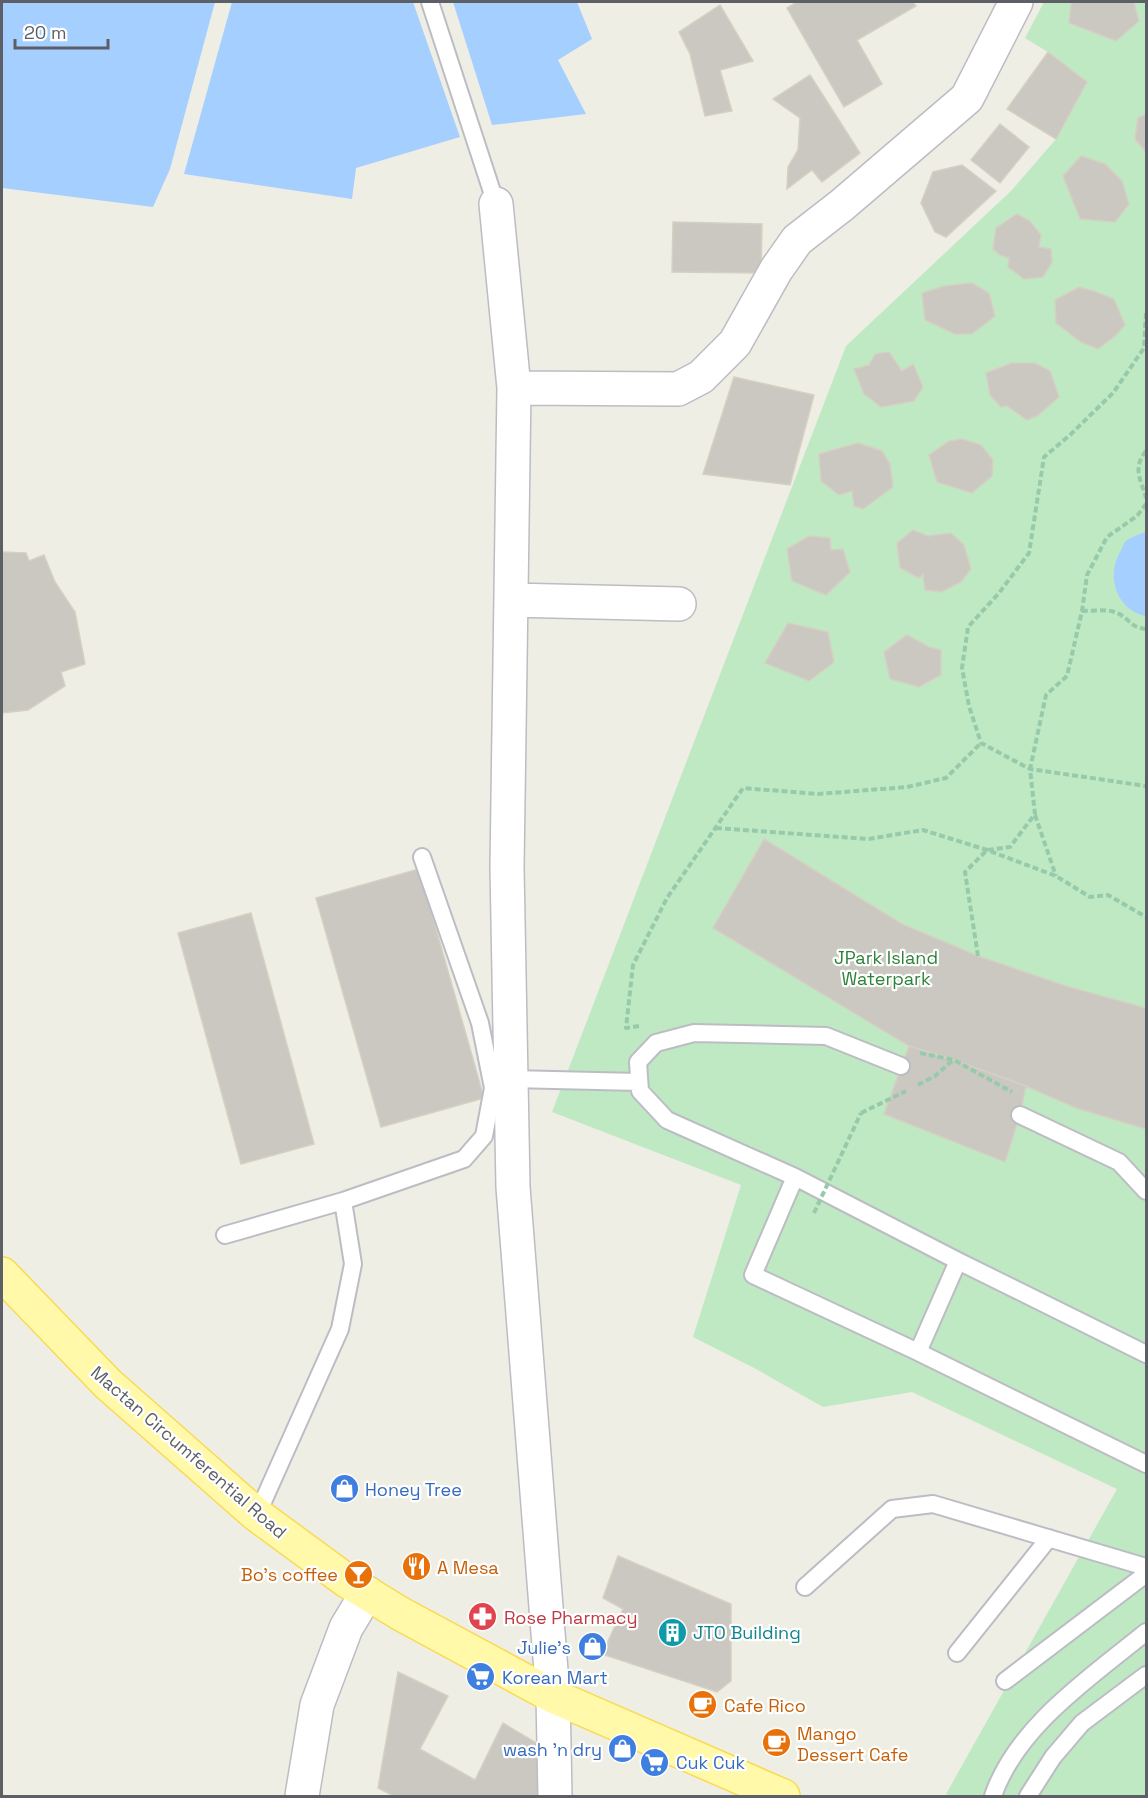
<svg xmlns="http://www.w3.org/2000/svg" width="1148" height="1798" font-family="'Space Grotesk',sans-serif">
<rect width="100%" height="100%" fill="#efeee4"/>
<path fill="#bfe9c3" d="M1044 2H1146V1796H951L946 1794 1117 1489 912 1392 823 1407 756 1369 693 1337 741 1185 552 1112 846 346 1012 190 1056 139 1048 52 1025 38Z"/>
<path fill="#a4cfff" d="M2 2H215L170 169 153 207 2 188Z
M232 2H413L460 137 356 168 352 199 184 174Z
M453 2H577L592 39 558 60 586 114 492 125Z
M1146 532V616C1118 611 1106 578 1119 554 1121 551 1123 545 1125 542 1130 537 1140 534 1146 532Z"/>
<path fill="#cac8c1" stroke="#d5d0c2" stroke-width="1.5" d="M797 2H913L916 6 857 40 882 84 844 107 787 8Z
M1074 2H1134L1139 21 1116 41 1069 23 1071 4Z
M720 5 753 61 720 70 732 111 705 116 690 54 679 32Z
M1048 52 1087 82 1056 139 1007 109Z
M810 75 860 153 822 182 812 170 787 189 788 167 798 150 800 118 773 99Z
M1146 114V152L1135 139 1138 118Z
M1000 124 1029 147 1000 183 971 160Z
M1081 156 1105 164 1122 181 1129 204 1115 222 1080 219 1063 176Z
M962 165 996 191 946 237 935 232 921 203 933 172Z
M1017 214 1030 221 1041 235 1039 247 1051 249 1052 262 1043 277 1024 279 1008 267 1009 258 1000 255 993 249 996 228Z
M673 222 762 224 761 273 672 272Z
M972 283 989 293 995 316 972 334H955L925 320 922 293 944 286Z
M1079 287 1094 291 1114 299 1125 325 1115 336 1098 349 1081 342 1056 323 1055 300Z
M889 352 902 371 913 364 923 387 914 401 881 407 864 394 854 369 869 365 875 354Z
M1012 363H1035L1050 371 1059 397 1037 416 1027 420 1007 406 1001 407 990 395 986 373Z
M734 377 814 395 790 485 703 474Z
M962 439 981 445 993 460 992 476 972 493 937 482 929 455 949 441Z
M858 443 882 451 890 464 893 487 863 509 854 506 852 491 839 495 821 481 819 454Z
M913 530 928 536 951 533 964 545 971 569 961 582 941 592 925 590 923 574 919 578 900 568 897 543Z
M809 536 830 538 831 550 843 549 850 572 826 595 792 581 787 549Z
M2 552 26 553 29 561 44 555 55 582 75 612 85 664 61 672 65 686 28 710 2 713Z
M788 623 828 632 834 662 809 681 765 663Z
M907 635 929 647 941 650V675L919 687 890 679 884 652Z
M764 839 902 924 978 956 1069 987 1146 1008V1129L1076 1108 1026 1086 954 1060 909 1046 713 928Z
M419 869 484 1098 381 1127 316 898Z
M251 913 314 1144 241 1164 178 933Z
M909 1046 954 1060 1026 1086 1020 1115 1005 1162 884 1114Z
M618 1556 731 1604V1681L717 1692 602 1654 623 1609 603 1598Z
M398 1672 448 1696 420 1749 475 1780 503 1723 538 1744 542 1796H394L378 1788Z"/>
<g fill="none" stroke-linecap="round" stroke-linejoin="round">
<defs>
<path id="service" d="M430 2 496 204
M901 1066 826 1036 694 1033 656 1043 638 1062 640 1091 667 1120 795 1177 958 1261 1146 1354
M511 1079 639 1082
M1020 1115 1119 1162 1146 1191
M795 1177 753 1275 918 1352 958 1261
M225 1235 343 1201 464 1159 484 1136 493 1088 480 1023 422 857
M918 1352 1146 1464
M257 1515 340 1329 353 1264 343 1201
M805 1587 892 1509 933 1504 1146 1567
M957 1653 1049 1538
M1005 1681 1146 1574
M993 1796C1017 1726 1091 1677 1146 1632
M1028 1796 1053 1757 1082 1723 1146 1675"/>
<path id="minor" d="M496 204 514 388 507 867 513 1187 553 1696
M514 388 678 389 701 377 735 343 776 270 797 240 842 205 967 98 1016 2
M511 600 679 604
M302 1796 317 1705 346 1628 367 1593"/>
<path id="tertiary" d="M553 1696 555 1796"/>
<path id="primary" d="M2 1274 108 1384 257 1515 347 1581 401 1614 553 1696 783 1796"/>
</defs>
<use href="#service" stroke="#bcbdc4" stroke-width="20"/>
<use href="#minor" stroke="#bcbdc4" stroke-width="36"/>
<use href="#tertiary" stroke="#bcbdc4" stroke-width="36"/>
<use href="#primary" stroke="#fada52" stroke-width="36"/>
<path stroke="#97caab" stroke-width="4" stroke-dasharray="6 3" stroke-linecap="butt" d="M1146 313 1144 348 1113 393 1070 435 1044 457 1029 553 999 593 968 627 962 668 969 706 981 743 1030 769 1146 786
M1146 451C1132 468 1141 480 1146 498
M1082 611C1095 611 1111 608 1121 615 1133 623 1131 627 1146 629
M1035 815 1056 876
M716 828 868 839 923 830 987 850 1056 876 1090 897 1108 895 1146 917
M978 956 965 872 987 850 1010 847 1035 814 1030 769 1046 695 1067 676 1082 611 1087 575 1107 537 1137 516 1146 504
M639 1026 626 1028 633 965 667 898 743 788 818 794 907 787 946 778 981 743
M920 1053 954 1060 1012 1092
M918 1085 935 1076 953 1060
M861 1113 906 1091"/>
<use href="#service" stroke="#fff" stroke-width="16"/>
<use href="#minor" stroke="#fff" stroke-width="33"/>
<use href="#tertiary" stroke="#fff" stroke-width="33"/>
<use href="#primary" stroke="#fff9a9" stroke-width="33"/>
<path stroke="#97caab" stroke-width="4" stroke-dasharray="6 3" stroke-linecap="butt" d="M814 1213 861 1113"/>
</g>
<defs>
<symbol id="shop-disc" viewBox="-11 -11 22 22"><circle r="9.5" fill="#3f7fe0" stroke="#fff"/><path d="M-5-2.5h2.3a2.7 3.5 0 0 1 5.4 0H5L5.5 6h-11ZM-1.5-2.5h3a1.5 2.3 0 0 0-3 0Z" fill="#fff"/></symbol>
<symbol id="restaurant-disc" viewBox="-11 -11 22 22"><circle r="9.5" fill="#e8710a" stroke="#fff"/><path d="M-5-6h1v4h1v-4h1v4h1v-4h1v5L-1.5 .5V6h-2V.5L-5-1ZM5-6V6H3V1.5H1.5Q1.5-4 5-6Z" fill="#fff"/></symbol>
<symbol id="bar-disc" viewBox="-11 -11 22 22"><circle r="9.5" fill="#e8710a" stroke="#fff"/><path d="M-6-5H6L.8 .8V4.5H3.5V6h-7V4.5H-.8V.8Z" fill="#fff"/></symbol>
<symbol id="pharmacy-disc" viewBox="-11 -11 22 22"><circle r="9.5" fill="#e0444e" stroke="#fff"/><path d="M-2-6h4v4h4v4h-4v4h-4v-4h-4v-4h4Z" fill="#fff"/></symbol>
<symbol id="building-disc" viewBox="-11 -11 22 22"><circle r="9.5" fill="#0f9aa8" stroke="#fff"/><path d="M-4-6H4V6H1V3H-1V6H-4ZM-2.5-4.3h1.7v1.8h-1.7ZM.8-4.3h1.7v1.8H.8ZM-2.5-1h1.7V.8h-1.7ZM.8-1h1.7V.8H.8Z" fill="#fff"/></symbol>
<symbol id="supermarket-disc" viewBox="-11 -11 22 22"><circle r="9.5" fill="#3f7fe0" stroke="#fff"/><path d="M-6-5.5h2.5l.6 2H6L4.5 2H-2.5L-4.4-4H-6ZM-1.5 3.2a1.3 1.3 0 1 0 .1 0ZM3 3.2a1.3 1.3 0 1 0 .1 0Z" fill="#fff"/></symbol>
<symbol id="cafe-disc" viewBox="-11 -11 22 22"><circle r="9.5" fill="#e8710a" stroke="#fff"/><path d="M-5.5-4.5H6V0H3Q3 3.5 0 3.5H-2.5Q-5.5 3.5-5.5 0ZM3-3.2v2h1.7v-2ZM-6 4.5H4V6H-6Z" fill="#fff"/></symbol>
</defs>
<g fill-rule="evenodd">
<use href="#shop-disc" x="328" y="1472" width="33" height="33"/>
<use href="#restaurant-disc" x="400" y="1550" width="33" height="33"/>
<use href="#bar-disc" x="342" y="1558" width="33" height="33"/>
<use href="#pharmacy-disc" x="466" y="1600" width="33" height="33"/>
<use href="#building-disc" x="656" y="1616" width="33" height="33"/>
<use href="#shop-disc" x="576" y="1630" width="33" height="33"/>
<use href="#supermarket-disc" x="464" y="1660" width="33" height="33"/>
<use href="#cafe-disc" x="686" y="1688" width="33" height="33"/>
<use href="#cafe-disc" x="760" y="1726" width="33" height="33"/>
<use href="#shop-disc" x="606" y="1732" width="33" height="33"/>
<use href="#supermarket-disc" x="638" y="1746" width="33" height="33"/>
</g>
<g text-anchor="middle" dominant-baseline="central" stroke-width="4.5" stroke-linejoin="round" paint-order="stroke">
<g font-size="18" fill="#2f823a" stroke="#fff">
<text x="886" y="957">JPark Island<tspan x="886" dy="21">Waterpark</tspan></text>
</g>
<g font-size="18" fill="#5c5f66" stroke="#fff">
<text transform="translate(189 1452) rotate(41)">Mactan Circumferential Road</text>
</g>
<g font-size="18" fill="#366cbe" stroke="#fff" text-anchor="start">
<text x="365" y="1489">Honey Tree</text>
<text x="571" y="1647" text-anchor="end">Julie's</text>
<text x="502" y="1677">Korean Mart</text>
<text x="602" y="1749" text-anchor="end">wash 'n dry</text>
<text x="676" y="1762">Cuk Cuk</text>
</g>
<g font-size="18" fill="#c56008" stroke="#fff" text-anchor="start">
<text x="437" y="1567">A Mesa</text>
<text x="338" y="1574" text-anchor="end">Bo's coffee</text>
<text x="724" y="1705">Cafe Rico</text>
<text x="797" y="1733">Mango<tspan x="797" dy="21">Dessert Cafe</tspan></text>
</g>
<g font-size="18" fill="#be3a42" stroke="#fff" text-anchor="start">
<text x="504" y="1617">Rose Pharmacy</text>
</g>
<g font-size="18" fill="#0d838f" stroke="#fff" text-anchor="start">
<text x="693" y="1632">JTO Building</text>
</g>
</g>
<rect width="1148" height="1798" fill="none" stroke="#5c5f66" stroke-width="6"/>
<path d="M15 39v9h93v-9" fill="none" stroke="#5c5f66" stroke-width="3"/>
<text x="24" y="39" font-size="18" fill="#5c5f66" stroke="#ffffff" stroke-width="4.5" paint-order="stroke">20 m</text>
</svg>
